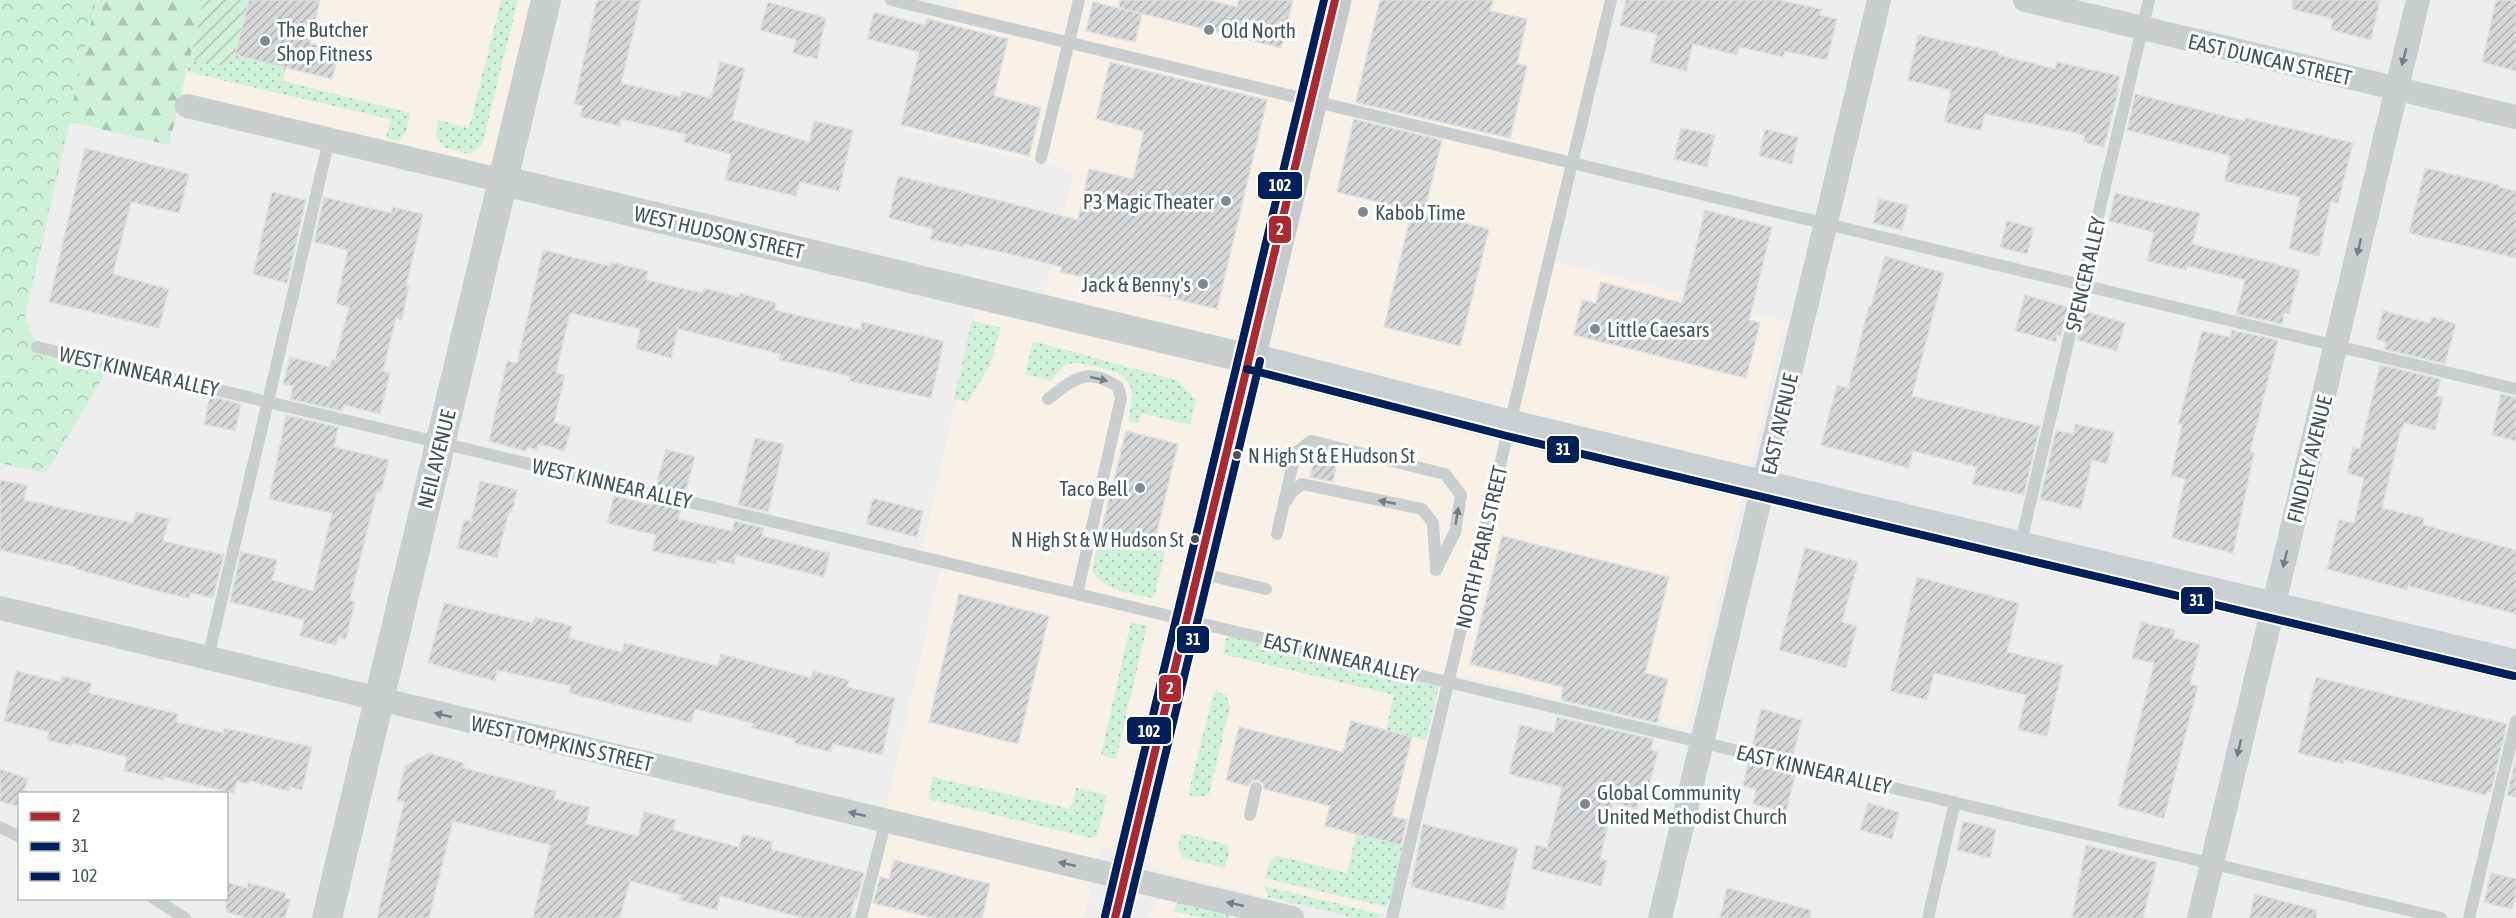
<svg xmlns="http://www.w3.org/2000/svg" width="2516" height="918" font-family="'Asap Condensed',sans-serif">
<defs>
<pattern id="grass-dots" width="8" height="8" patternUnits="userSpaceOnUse" patternTransform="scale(1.5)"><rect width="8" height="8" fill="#d0f1d9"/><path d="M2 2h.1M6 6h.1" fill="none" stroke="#aac6b3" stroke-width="1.8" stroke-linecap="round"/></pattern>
<pattern id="forest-firs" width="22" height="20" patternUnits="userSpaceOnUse" patternTransform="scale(1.5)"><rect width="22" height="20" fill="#d0f1d9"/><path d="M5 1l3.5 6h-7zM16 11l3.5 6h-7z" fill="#aac6b3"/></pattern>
<pattern id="park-crowns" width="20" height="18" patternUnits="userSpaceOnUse" patternTransform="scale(1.5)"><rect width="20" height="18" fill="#d0f1d9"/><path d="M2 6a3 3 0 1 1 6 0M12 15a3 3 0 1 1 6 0" fill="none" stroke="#aac6b3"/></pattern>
<pattern id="garden-furrows" width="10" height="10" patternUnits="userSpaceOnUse" patternTransform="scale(1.5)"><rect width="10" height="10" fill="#d0f1d9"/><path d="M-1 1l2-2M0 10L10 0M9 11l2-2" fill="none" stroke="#aac6b3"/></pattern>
<pattern id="building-hatch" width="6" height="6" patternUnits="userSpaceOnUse" patternTransform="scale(1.5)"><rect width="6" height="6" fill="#d6d7d9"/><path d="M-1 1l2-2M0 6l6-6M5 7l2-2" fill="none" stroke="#afb1b3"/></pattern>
</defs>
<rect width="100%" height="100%" fill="#efeeee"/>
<path fill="#f7f1e8" d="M204 0H546L504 181 179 104Z
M959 0H1604L1545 258 1785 322 1688 725 1684 728 1442 671 1391 896 1378 918H1356L1172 875 1101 845 1084 918H861L943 559 921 556 979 295 1041 309 1074 171 905 130 934 7 956 12Z
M1164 898 1243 918H1148L1157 901Z"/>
<path fill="url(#grass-dots)" d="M501 0H518L482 145 470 154 445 148 436 136 438 120 469 128Z
M235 55 286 67 283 81 410 113 406 132 399 141 386 138 390 119 187 72 190 59 221 66Z
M972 320 1001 328 990 365 968 402 954 399Z
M1033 341 1176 380 1196 400 1190 425 1142 413 1138 424 1128 421C1137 383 1132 375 1094 366 1085 364 1076 361 1067 365 1061 367 1055 376 1051 381L1025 374Z
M1100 536 1165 552 1154 598C1131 594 1105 591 1092 571Z
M1131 622 1147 626 1116 759 1101 755Z
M1231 636 1439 685 1426 740 1386 730 1394 695 1223 654 1226 639Z
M1214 691 1226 695 1230 707 1209 794 1199 797 1188 795Z
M933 777 1071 809 1076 788 1107 795 1098 833 1095 838 1087 837 928 799Z
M1181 833 1227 844 1229 853 1225 868 1183 858 1178 848Z
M1356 834 1403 845 1391 896 1386 907 1265 878C1267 869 1268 860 1277 856L1347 873Z
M1264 886 1381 914 1378 918H1356L1268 897Z
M1177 901 1230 915V918H1202L1174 911Z"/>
<path fill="url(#forest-firs)" d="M0 0H204L169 145 70 122 25 316 37 347 46 473 0 463Z"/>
<path fill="url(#park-crowns)" d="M0 0H96L25 316 37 347 111 364 46 473 0 463Z"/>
<path fill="url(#garden-furrows)" d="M204 0H249L235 55 221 66 190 59Z"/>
<path fill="url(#building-hatch)" stroke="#e0e0e1" stroke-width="1.5" d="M249 0H320L310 43 339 51 332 79 235 55Z
M597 0H641L621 83 680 97 682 91 711 98 720 62 745 68 732 120 809 142 814 121 853 130 839 191 800 182 796 196 725 180 731 154 684 142 685 134 621 119 620 126 580 117 583 106 574 104Z
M1120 0H1208L1237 7 1239 0H1293L1281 48 1119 8Z
M1380 0H1493L1490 11 1527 19 1517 64 1527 66 1510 138 1358 103 1356 101Z
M1626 0H1779L1822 9 1820 15 1837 19 1827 60 1785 51 1783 57 1739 47 1737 55 1693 44 1686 71 1650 62 1657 34 1620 26Z
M2293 0H2380L2371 40 2331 30 2333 19 2292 9Z
M2496 0H2516V71L2482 62Z
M768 2 826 18 817 59 793 53 796 40 760 30Z
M1093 2 1142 14 1135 42 1086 31Z
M874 12 925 25 927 19 1008 39 994 96 1041 108 1029 156 901 125 919 52 867 39Z
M1918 35 1999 52 1998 55 2055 69 2057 62 2120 76 2117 89H2119L2104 147 2083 142 2085 135 1985 114 1981 131 1944 122 1951 90 1908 80Z
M1110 62 1267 100 1217 309 1061 272 1062 267 1002 252 963 244V247L930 239 933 229 889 218 898 176 1078 220 1089 169 1133 179 1144 131 1096 119Z
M2135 94 2245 121V118L2353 143 2338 203 2331 201 2319 256 2289 249 2300 197 2224 181 2230 156 2127 130Z
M1354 119 1442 140 1424 213 1337 192Z
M1681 128 1715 135 1707 167 1674 159Z
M1765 129 1798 137 1792 164 1759 156Z
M85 148 189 174 179 213 131 202 113 274 169 289 159 328 49 302Z
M2425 168 2499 185V187L2516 191V258L2409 233Z
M272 192 306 200 287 283 253 274Z
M2115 193 2200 213 2192 244 2300 270 2289 314 2284 313 2282 324 2236 314 2245 280 2187 266 2186 270 2147 261 2154 232 2109 221Z
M324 197 391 213 393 207 423 214 406 286H409L402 320 396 318 383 371 390 373 380 414 344 405 342 411 290 399 293 386 283 384 290 357 330 367 332 359 335 360 349 307 336 304 348 250 314 242Z
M1879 199 1908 205 1902 230 1873 223Z
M1412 210 1489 229 1460 346 1384 327Z
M1705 210 1772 227 1749 320 1760 323 1746 378 1574 335 1582 300 1596 303 1601 282 1682 303Z
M2007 221 2034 228 2027 254 2000 247Z
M543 250 610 266V262L648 271 646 280 703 293 704 288 739 297 740 293 776 303 775 310 861 330 862 322 944 341 931 398 849 381 850 376 779 360 780 354 678 329 671 358 636 349 640 329 570 313 556 373 565 375 554 422 571 427 565 451 538 444 537 450 527 447 526 451 489 441 507 361 517 363Z
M1885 256 1944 273 1912 396 2040 426 2024 495 1972 484 1977 467 1913 451 1909 468 1821 445 1837 385 1848 388 1869 306 1871 307Z
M2025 295 2068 307 2061 336 2057 335 2056 342 2015 331Z
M2084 311 2125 323 2117 351 2077 340Z
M2383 311 2430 323 2432 317 2456 324 2445 364 2384 349 2386 342 2376 339Z
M2232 330 2278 340 2250 452 2254 453 2233 553 2172 538 2185 479 2171 476 2182 425 2178 424 2202 331 2230 337Z
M2380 365 2441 379 2436 396 2443 397 2435 430 2404 423 2403 428H2401L2382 508 2424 518 2423 525 2516 550V614L2408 586 2407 590 2327 569 2339 520 2354 523 2364 478 2347 473 2353 447 2360 449Z
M2501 394 2516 397V441L2492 435Z
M210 396 241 404 235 431 204 424Z
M286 415 338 427 334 447 389 460 381 492 377 491 350 600 355 602 346 639 339 637 336 645 300 636 304 620 230 602 241 552 277 560 272 580 313 591 332 513 269 499Z
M2075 424 2114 432 2107 464 2092 460 2081 509 2040 499 2056 430 2073 434Z
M1126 431 1178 444 1154 544 1101 532Z
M755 438 784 444 768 512 738 505Z
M666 449 695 457 685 493 656 486Z
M1316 451 1338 456 1333 482 1310 477Z
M0 480 27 485 24 500 133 523 136 512 169 519 163 541 224 555 213 598 190 593 189 598 161 592 76 569V567L0 550Z
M480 481 517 490 512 512 509 511 497 558 457 548 464 520 471 521Z
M614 496 651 505 652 502 681 508 678 519 732 531 735 521 764 528 762 536 830 553 824 577 736 555 734 564 717 560 716 564 652 551 656 535 607 523Z
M873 498 923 511 917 537 866 524Z
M1502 536 1669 577 1645 673 1668 679 1657 723 1561 700 1563 687 1470 664Z
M1805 548 1858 562 1842 622 1857 626 1846 668 1779 650Z
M1917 577 2019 603 2007 652 2063 665 2047 736 2018 730 2026 695 1934 673 1927 700 1890 691Z
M959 594 1049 616 1018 744 929 722Z
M444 603 533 623 535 617 572 626 569 638 622 652 624 643 718 666 721 654 811 678 813 671 849 680 847 687 895 698 882 755 833 744 831 752 794 743 795 739 752 728 753 723 695 709 691 723 569 693 571 686 497 670 495 681 428 663Z
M2141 622 2175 630 2173 638 2200 644 2190 684 2198 686 2164 818 2118 806 2154 663 2132 658Z
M16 671 61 682 62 676 91 683 89 693 178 714 176 722 223 733 224 728 312 747 302 790 290 787 289 791 250 781 249 784 237 781 234 793 164 777 163 780 124 771 127 757 72 743 71 746 47 740 49 732 4 721Z
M2316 677 2507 724 2491 792 2487 791 2486 795 2344 760 2343 764 2298 753Z
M1761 709 1802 720 1793 756 1752 746Z
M1557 717 1653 739 1651 750 1658 752 1648 789 1642 788 1637 809 1613 803 1600 859 1607 861 1601 886 1531 869 1536 845 1547 848 1562 787 1509 774 1520 725 1554 733Z
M1351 721 1412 737 1392 816 1407 820 1401 845 1325 826 1330 806 1264 789V785L1258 780H1253L1248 786 1226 780 1239 727 1343 752Z
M429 753 464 763 463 768 556 791 554 799 590 807 586 824 638 836 644 812 676 820 673 830 739 847 743 834 773 842 771 849 864 873 857 899 855 898 850 918H804L720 896 717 910 679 900 681 895 630 881 620 918H533L550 845 453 821 429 918H377L404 802 397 800 405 766Z
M2516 757V797L2507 795Z
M1748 762 1790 772 1789 774 1795 776 1786 812 1753 804 1756 789 1743 786Z
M0 769 28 779 23 794H20L19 807 0 801Z
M1868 803 1899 812 1892 839 1860 830Z
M1963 821 1996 829 1990 858 1957 850Z
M1423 824 1518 848 1503 910 1411 887Z
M2086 845 2157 862 2143 918H2072Z
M894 860 990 884 982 918H934L873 903 880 877 889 879Z
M2491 873 2516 879V894L2512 909 2484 902Z
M226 882 247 888 248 883 286 893 285 898 290 899 285 918H247L226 912Z
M1727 888 1811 910 1810 918H1720Z
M2255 894 2317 910 2316 918H2249Z"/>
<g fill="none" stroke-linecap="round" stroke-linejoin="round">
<path stroke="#cacecf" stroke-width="12" d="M891 0 2516 389
M1041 158 1079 0
M37 347 2441 918
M1048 399C1074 379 1087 366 1118 387L1121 398 1077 594
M1287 500 1292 492 1302 484 1422 509 1433 523 1436 568
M1277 534 1295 454 1311 441 1445 474 1461 495 1455 532 1436 570
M2020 546 2149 0
M1200 573 1266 589
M208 658 329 140
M1250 815 1256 788
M0 827 20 837
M153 898 185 918
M861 918 886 820
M1392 918 1611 0
M1928 918 1955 802
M2469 918 2516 721"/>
<path stroke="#cacecf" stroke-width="24" d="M2025 0 2516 117
M187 106 504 181
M0 608 1292 918
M1660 918 1879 0
M2199 918 2418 0"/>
<path stroke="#cacecf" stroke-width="30" d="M504 181 1250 359
M327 918 546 0"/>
<path stroke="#cacfd2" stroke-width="33" d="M1250 359 1509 426 2516 666"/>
<path stroke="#c5cacd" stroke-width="33" d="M1115 918 1335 0"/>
<defs>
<path id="bus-1" d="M1115 918 1335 0"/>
<path id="bus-2" d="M1247 369 1507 436 2514 676
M1126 918 1260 361"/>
<path id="bus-3" d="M1105 916 1324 0"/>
</defs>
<use href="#bus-1" stroke="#fff" stroke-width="12"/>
<use href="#bus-2" stroke="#fff" stroke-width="12"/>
<use href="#bus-3" stroke="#fff" stroke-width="12"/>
<use href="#bus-1" stroke="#af272f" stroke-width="8"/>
<use href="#bus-2" stroke="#00205b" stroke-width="8"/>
<use href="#bus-3" stroke="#00205b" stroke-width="8"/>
</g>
<defs><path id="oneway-solid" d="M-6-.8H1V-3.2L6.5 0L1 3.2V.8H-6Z" transform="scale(1.5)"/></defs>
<g fill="#737e85">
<use href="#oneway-solid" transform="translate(2404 57) rotate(105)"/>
<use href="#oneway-solid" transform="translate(2359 247) rotate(103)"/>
<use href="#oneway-solid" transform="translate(1099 379) rotate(14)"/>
<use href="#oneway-solid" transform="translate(1387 502) rotate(-169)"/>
<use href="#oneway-solid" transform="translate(1457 516) rotate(-81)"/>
<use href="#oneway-solid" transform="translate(2285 559) rotate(104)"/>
<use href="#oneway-solid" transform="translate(443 715) rotate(-167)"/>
<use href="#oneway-solid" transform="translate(2239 748) rotate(103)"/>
<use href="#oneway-solid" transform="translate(857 814) rotate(-167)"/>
<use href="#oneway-solid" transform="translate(1067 864) rotate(-167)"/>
<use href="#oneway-solid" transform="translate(1235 904) rotate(-167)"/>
</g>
<g fill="#808990" stroke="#fff" stroke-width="2">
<circle cx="1209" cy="30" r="6"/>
<circle cx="265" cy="41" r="6"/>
<circle cx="1226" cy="201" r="6"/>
<circle cx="1363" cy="212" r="6"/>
<circle cx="1203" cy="284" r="6"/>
<circle cx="1595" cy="329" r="6"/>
<circle cx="1140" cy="488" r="6"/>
<circle cx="1585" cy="804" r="6"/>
</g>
<g fill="#44535d" stroke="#fff" stroke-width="2">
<circle cx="1237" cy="455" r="5"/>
<circle cx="1195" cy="539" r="5"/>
</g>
<g text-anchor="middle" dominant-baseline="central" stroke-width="6" stroke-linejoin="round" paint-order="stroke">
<g font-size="20" fill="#44535d" stroke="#fff" text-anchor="start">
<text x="1248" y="455">N High St &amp; E Hudson St</text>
<text x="1184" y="539" text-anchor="end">N High St &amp; W Hudson St</text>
</g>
<g font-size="21" fill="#44535d" stroke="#fff" text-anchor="start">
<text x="277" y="29">The Butcher<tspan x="277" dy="24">Shop Fitness</tspan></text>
<text x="1221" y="30">Old North</text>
<text x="1214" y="201" text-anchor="end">P3 Magic Theater</text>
<text x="1375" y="212">Kabob Time</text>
<text x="1191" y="284" text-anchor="end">Jack &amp; Benny's</text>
<text x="1607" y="329">Little Caesars</text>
<text x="1128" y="488" text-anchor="end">Taco Bell</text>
<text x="1597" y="792">Global Community<tspan x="1597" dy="24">United Methodist Church</tspan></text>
</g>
<g font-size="21" fill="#44535d" stroke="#fff">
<text transform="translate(2270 59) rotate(13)">EAST DUNCAN STREET</text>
<text transform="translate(719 232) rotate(13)">WEST HUDSON STREET</text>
<text transform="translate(2085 274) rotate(-77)">SPENCER ALLEY</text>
<text transform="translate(139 371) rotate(13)">WEST KINNEAR ALLEY</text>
<text transform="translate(1779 424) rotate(-77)">EAST AVENUE</text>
<text transform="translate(436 459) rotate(-76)">NEIL AVENUE</text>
<text transform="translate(2309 459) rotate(-76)">FINDLEY AVENUE</text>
<text transform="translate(612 483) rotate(13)">WEST KINNEAR ALLEY</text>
<text transform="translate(1481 547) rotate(-77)">NORTH PEARL STREET</text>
<text transform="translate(1341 657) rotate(13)">EAST KINNEAR ALLEY</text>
<text transform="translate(562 743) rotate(13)">WEST TOMPKINS STREET</text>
<text transform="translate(1814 769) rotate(13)">EAST KINNEAR ALLEY</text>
</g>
</g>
<g stroke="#fff" stroke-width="2">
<rect x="1257" y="171" width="46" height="29" rx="6" fill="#00205b"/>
<rect x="1268" y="215" width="24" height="29" rx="6" fill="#af272f"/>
<rect x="1546" y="435" width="34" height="29" rx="6" fill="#00205b"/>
<rect x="2180" y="586" width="34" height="29" rx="6" fill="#00205b"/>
<rect x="1176" y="625" width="34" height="29" rx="6" fill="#00205b"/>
<rect x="1158" y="674" width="24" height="29" rx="6" fill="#af272f"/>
<rect x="1126" y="716" width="46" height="29" rx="6" fill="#00205b"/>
</g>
<g font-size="16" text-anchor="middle" font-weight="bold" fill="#fff">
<text x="1280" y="191">102</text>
<text x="1280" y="235">2</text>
<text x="1563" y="455">31</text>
<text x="2197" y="606">31</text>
<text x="1193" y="645">31</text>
<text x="1170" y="694">2</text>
<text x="1149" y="737">102</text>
</g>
<rect x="18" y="792" width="210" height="108" fill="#ffffff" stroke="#b4babe" stroke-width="1.5"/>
<rect x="30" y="812" width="30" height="9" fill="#af272f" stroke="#b4babe" stroke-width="1.5"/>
<text x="72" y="822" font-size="18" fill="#44535d">2</text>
<rect x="30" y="842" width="30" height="9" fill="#00205b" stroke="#b4babe" stroke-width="1.5"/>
<text x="72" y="852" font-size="18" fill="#44535d">31</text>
<rect x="30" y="872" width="30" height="9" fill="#00205b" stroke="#b4babe" stroke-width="1.5"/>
<text x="72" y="882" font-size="18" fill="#44535d">102</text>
</svg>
